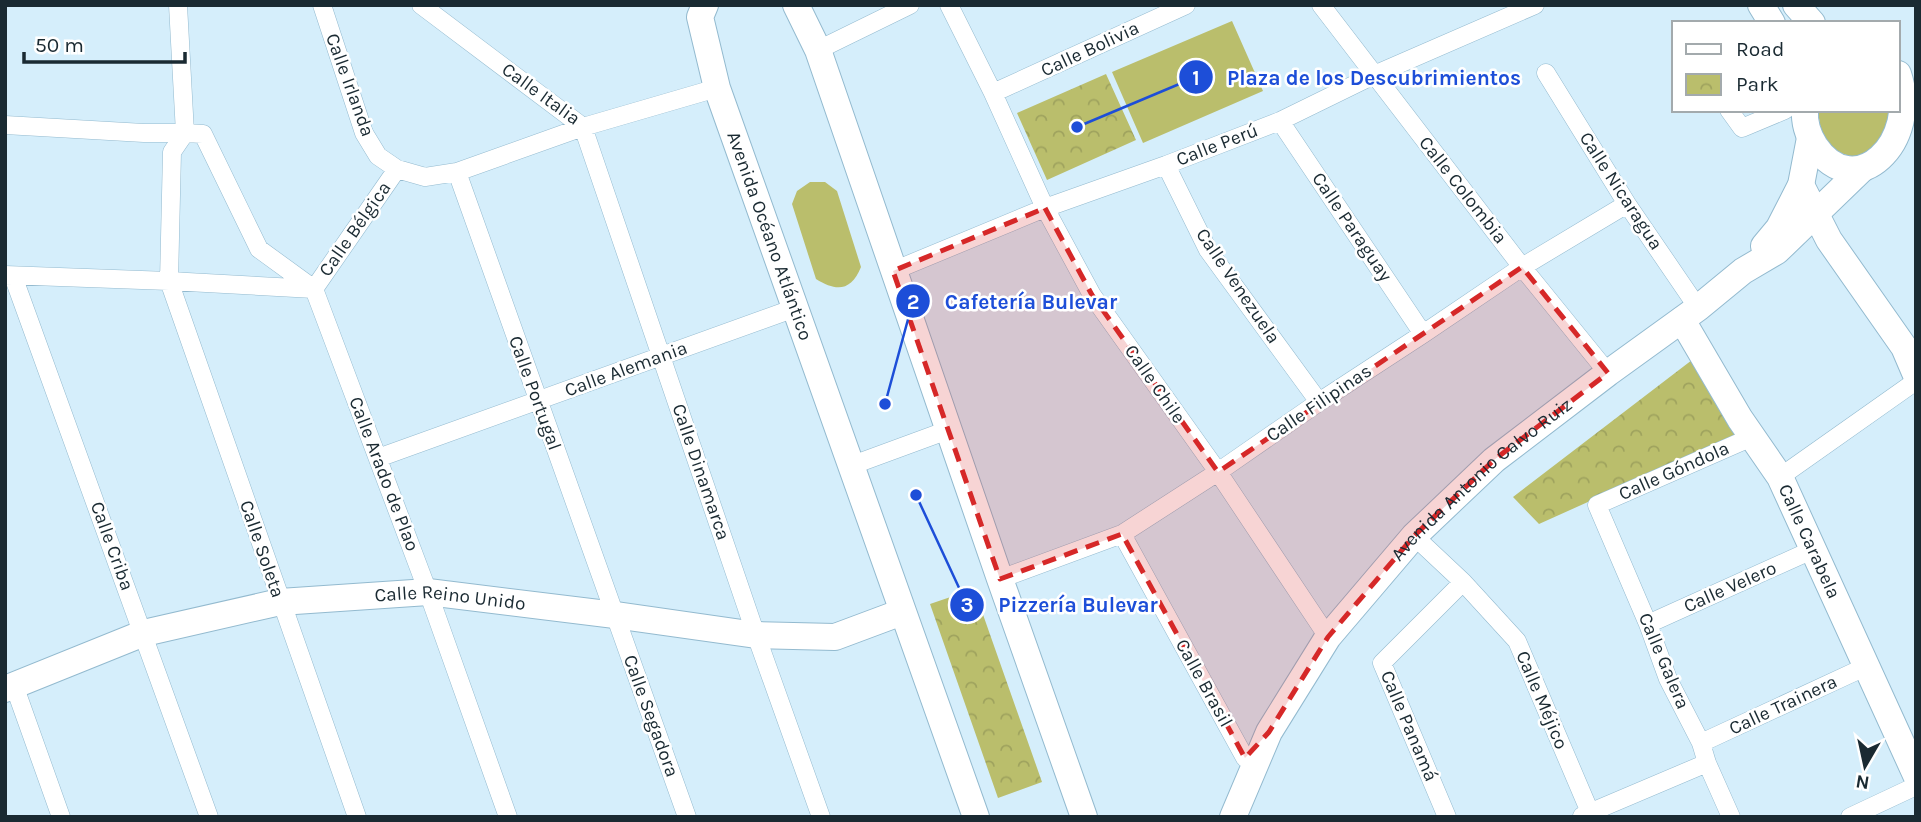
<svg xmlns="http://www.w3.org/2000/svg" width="1921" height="822" font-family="Karla,sans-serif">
<defs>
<pattern id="park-crowns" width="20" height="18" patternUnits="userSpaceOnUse" patternTransform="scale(1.75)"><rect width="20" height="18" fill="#babe6c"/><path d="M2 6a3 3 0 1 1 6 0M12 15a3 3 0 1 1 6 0" fill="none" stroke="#9fa35e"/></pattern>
</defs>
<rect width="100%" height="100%" fill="#d5eefb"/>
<path fill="url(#park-crowns)" d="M1106 74 1136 140 1047 180 1017 113Z
M1692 360 1739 434 1539 524 1513 497Z
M974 589 1042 782 998 798 930 604Z"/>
<path fill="#babe6c" d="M1232 21 1263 91 1143 143 1112 72Z
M1819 110H1898L1879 153C1871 154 1860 158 1851 156 1830 153 1817 130 1819 110Z
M810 182H825L837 191 861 267C851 291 837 292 816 279L792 204 797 191Z"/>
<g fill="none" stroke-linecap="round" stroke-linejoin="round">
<defs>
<path id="street" d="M322 5 364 133 378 156 397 169 425 177 457 172 583 127 756 635 821 817
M421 5 583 127 717 88
M949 5 993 93 1045 208 1092 295 1218 472 1328 637
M1321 5 1522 267 1608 373
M818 50 910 5
M1546 73 1627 204 1698 308
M993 93 1186 5
M1729 110 1742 128 1785 110
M1280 121 1423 334
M5 125 144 133H185L178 5
M185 133 203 134 259 249 314 289 169 281 172 152Z
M1166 165 1208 250 1319 402
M457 172 687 817
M893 271 1045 208 1166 165 1280 121 1374 75 1535 5
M5 275 169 281 357 817
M13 276 209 817
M314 289 428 592 508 817
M314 289 397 169
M378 458 795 308
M850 466 948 430
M1780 477 1916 381
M1122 534 1245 758
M1414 536 1463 582 1517 641 1592 817
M1000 579 1122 534 1218 472 1319 402 1423 334 1522 267 1627 204
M1648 624 1812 550
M14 685 61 817
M1701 743 1865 667
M1582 816 1707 763
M1447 817 1382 663 1463 582
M1731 817 1707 763 1701 743 1668 679 1648 624 1597 505 1752 437
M1850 817 1916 786"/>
<g id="secondary">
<path id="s1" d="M705 5 700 17 717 88 976 817"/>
<path d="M796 5 818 50 1000 579 1084 817"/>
<path d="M1761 5 1772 23"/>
<path d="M1796 5 1812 23"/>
<path d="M1805 110C1804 124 1808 135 1815 146 1855 205 1921 142 1898 74"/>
<path d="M1801 185 1829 240 1904 347 1916 375"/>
<path d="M1764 246 1779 228 1801 185 1810 138"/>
<path id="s2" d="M1682 320 1740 419 1780 477 1916 775"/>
<path id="s3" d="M5 689 144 633 280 602 428 592 615 615 756 635 835 637 902 612"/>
<path id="s4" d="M1233 817 1269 732 1328 637 1414 536 1494 460 1608 373 1698 308 1743 271 1777 251 1862 169"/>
</g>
</defs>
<use href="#street" stroke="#93bacf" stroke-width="19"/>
<use href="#secondary" stroke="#93bacf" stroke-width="28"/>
<use href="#street" stroke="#fff" stroke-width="18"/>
<use href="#secondary" stroke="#fff" stroke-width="26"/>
</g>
<path fill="#d62828" fill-opacity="0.2" stroke="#d62828" stroke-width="5" stroke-dasharray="14 9" stroke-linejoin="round" d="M1045 208 1092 295 1218 472 1522 267 1608 373 1494 460 1414 536 1328 637 1269 732 1245 758 1122 534 1000 579 893 271Z"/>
<g text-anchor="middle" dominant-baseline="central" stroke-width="5" stroke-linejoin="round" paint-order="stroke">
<g font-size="19" fill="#1a2a32" stroke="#fff">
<text transform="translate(1090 49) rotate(-25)">Calle Bolivia</text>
<text transform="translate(350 85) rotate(70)">Calle Irlanda</text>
<text transform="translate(541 94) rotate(36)">Calle Italia</text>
<text transform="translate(1217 145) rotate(-21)">Calle Perú</text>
<text transform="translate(1463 190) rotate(52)">Calle Colombia</text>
<text transform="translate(1621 191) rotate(57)">Calle Nicaragua</text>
<text transform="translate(1352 227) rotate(56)">Calle Paraguay</text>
<text transform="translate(355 229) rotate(-55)">Calle Bélgica</text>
<text stroke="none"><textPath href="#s1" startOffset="243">Avenida Océano Atlántico</textPath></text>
<text transform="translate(1238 286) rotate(56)">Calle Venezuela</text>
<text transform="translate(626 369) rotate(-20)">Calle Alemania</text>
<text transform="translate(1155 384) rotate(55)">Calle Chile</text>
<text transform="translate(535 393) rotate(70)">Calle Portugal</text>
<text transform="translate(1319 403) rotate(-34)">Calle Filipinas</text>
<text transform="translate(1674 471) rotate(-24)">Calle Góndola</text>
<text transform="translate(701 472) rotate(71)">Calle Dinamarca</text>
<text transform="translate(384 474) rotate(69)">Calle Arado de Plao</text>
<text stroke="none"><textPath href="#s4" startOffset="425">Avenida Antonio Calvo Ruiz</textPath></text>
<text stroke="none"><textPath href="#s2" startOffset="256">Calle Carabela</textPath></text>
<text transform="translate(112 546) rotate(70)">Calle Criba</text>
<text transform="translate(262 549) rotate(71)">Calle Soleta</text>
<text transform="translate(1730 587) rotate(-24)">Calle Velero</text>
<text stroke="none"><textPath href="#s3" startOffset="460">Calle Reino Unido</textPath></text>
<text transform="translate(1664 661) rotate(67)">Calle Galera</text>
<text transform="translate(1204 683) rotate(61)">Calle Brasil</text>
<text transform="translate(1542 700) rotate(67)">Calle Méjico</text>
<text transform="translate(1783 705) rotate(-25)">Calle Trainera</text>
<text transform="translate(651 716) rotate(70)">Calle Segadora</text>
<text transform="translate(1409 726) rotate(67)">Calle Panamá</text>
</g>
</g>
<path fill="none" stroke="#1d4ed8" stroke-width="2.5" d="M1077 127L1196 77M885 404L913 301M916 495L967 605"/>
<g fill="#1d4ed8" stroke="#fff" stroke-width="2.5">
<circle cx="1077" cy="127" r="7"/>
<circle cx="885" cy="404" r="7"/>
<circle cx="916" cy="495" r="7"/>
<circle cx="1196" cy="77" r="18"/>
<circle cx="913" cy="301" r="18"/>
<circle cx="967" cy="605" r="18"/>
</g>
<g font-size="21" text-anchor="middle" font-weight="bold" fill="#fff">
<text x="1196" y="85">1</text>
<text x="913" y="309">2</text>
<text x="967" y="612">3</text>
</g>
<g font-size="21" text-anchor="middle" font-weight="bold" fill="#1d4ed8" stroke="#fff" stroke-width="5" stroke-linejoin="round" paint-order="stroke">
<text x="1374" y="85">Plaza de los Descubrimientos</text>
<text x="1031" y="309">Cafetería Bulevar</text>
<text x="1078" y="612">Pizzería Bulevar</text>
</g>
<rect width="1921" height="822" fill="none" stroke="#1a2a32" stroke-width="14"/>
<rect x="1672" y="21" width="228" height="91" fill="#ffffff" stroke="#a3aaad" stroke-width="2"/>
<rect x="1686" y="44" width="35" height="10" fill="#ffffff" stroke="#a3aaad" stroke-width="2"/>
<text x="1736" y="56" font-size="21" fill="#1a2a32">Road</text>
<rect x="1686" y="74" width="35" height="21" fill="url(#park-crowns)" stroke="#a3aaad" stroke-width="2"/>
<text x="1736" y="91" font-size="21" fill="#1a2a32">Park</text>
<g transform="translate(1865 766) rotate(189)" stroke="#ffffff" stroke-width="5" paint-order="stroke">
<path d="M0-5L12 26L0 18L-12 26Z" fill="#1a2a32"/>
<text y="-10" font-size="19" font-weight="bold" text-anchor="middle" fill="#1a2a32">N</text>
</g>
<path d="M24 52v10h161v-10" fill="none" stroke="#1a2a32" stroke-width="3.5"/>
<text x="35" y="52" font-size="21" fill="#1a2a32" stroke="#ffffff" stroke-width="5" paint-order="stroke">50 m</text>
</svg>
